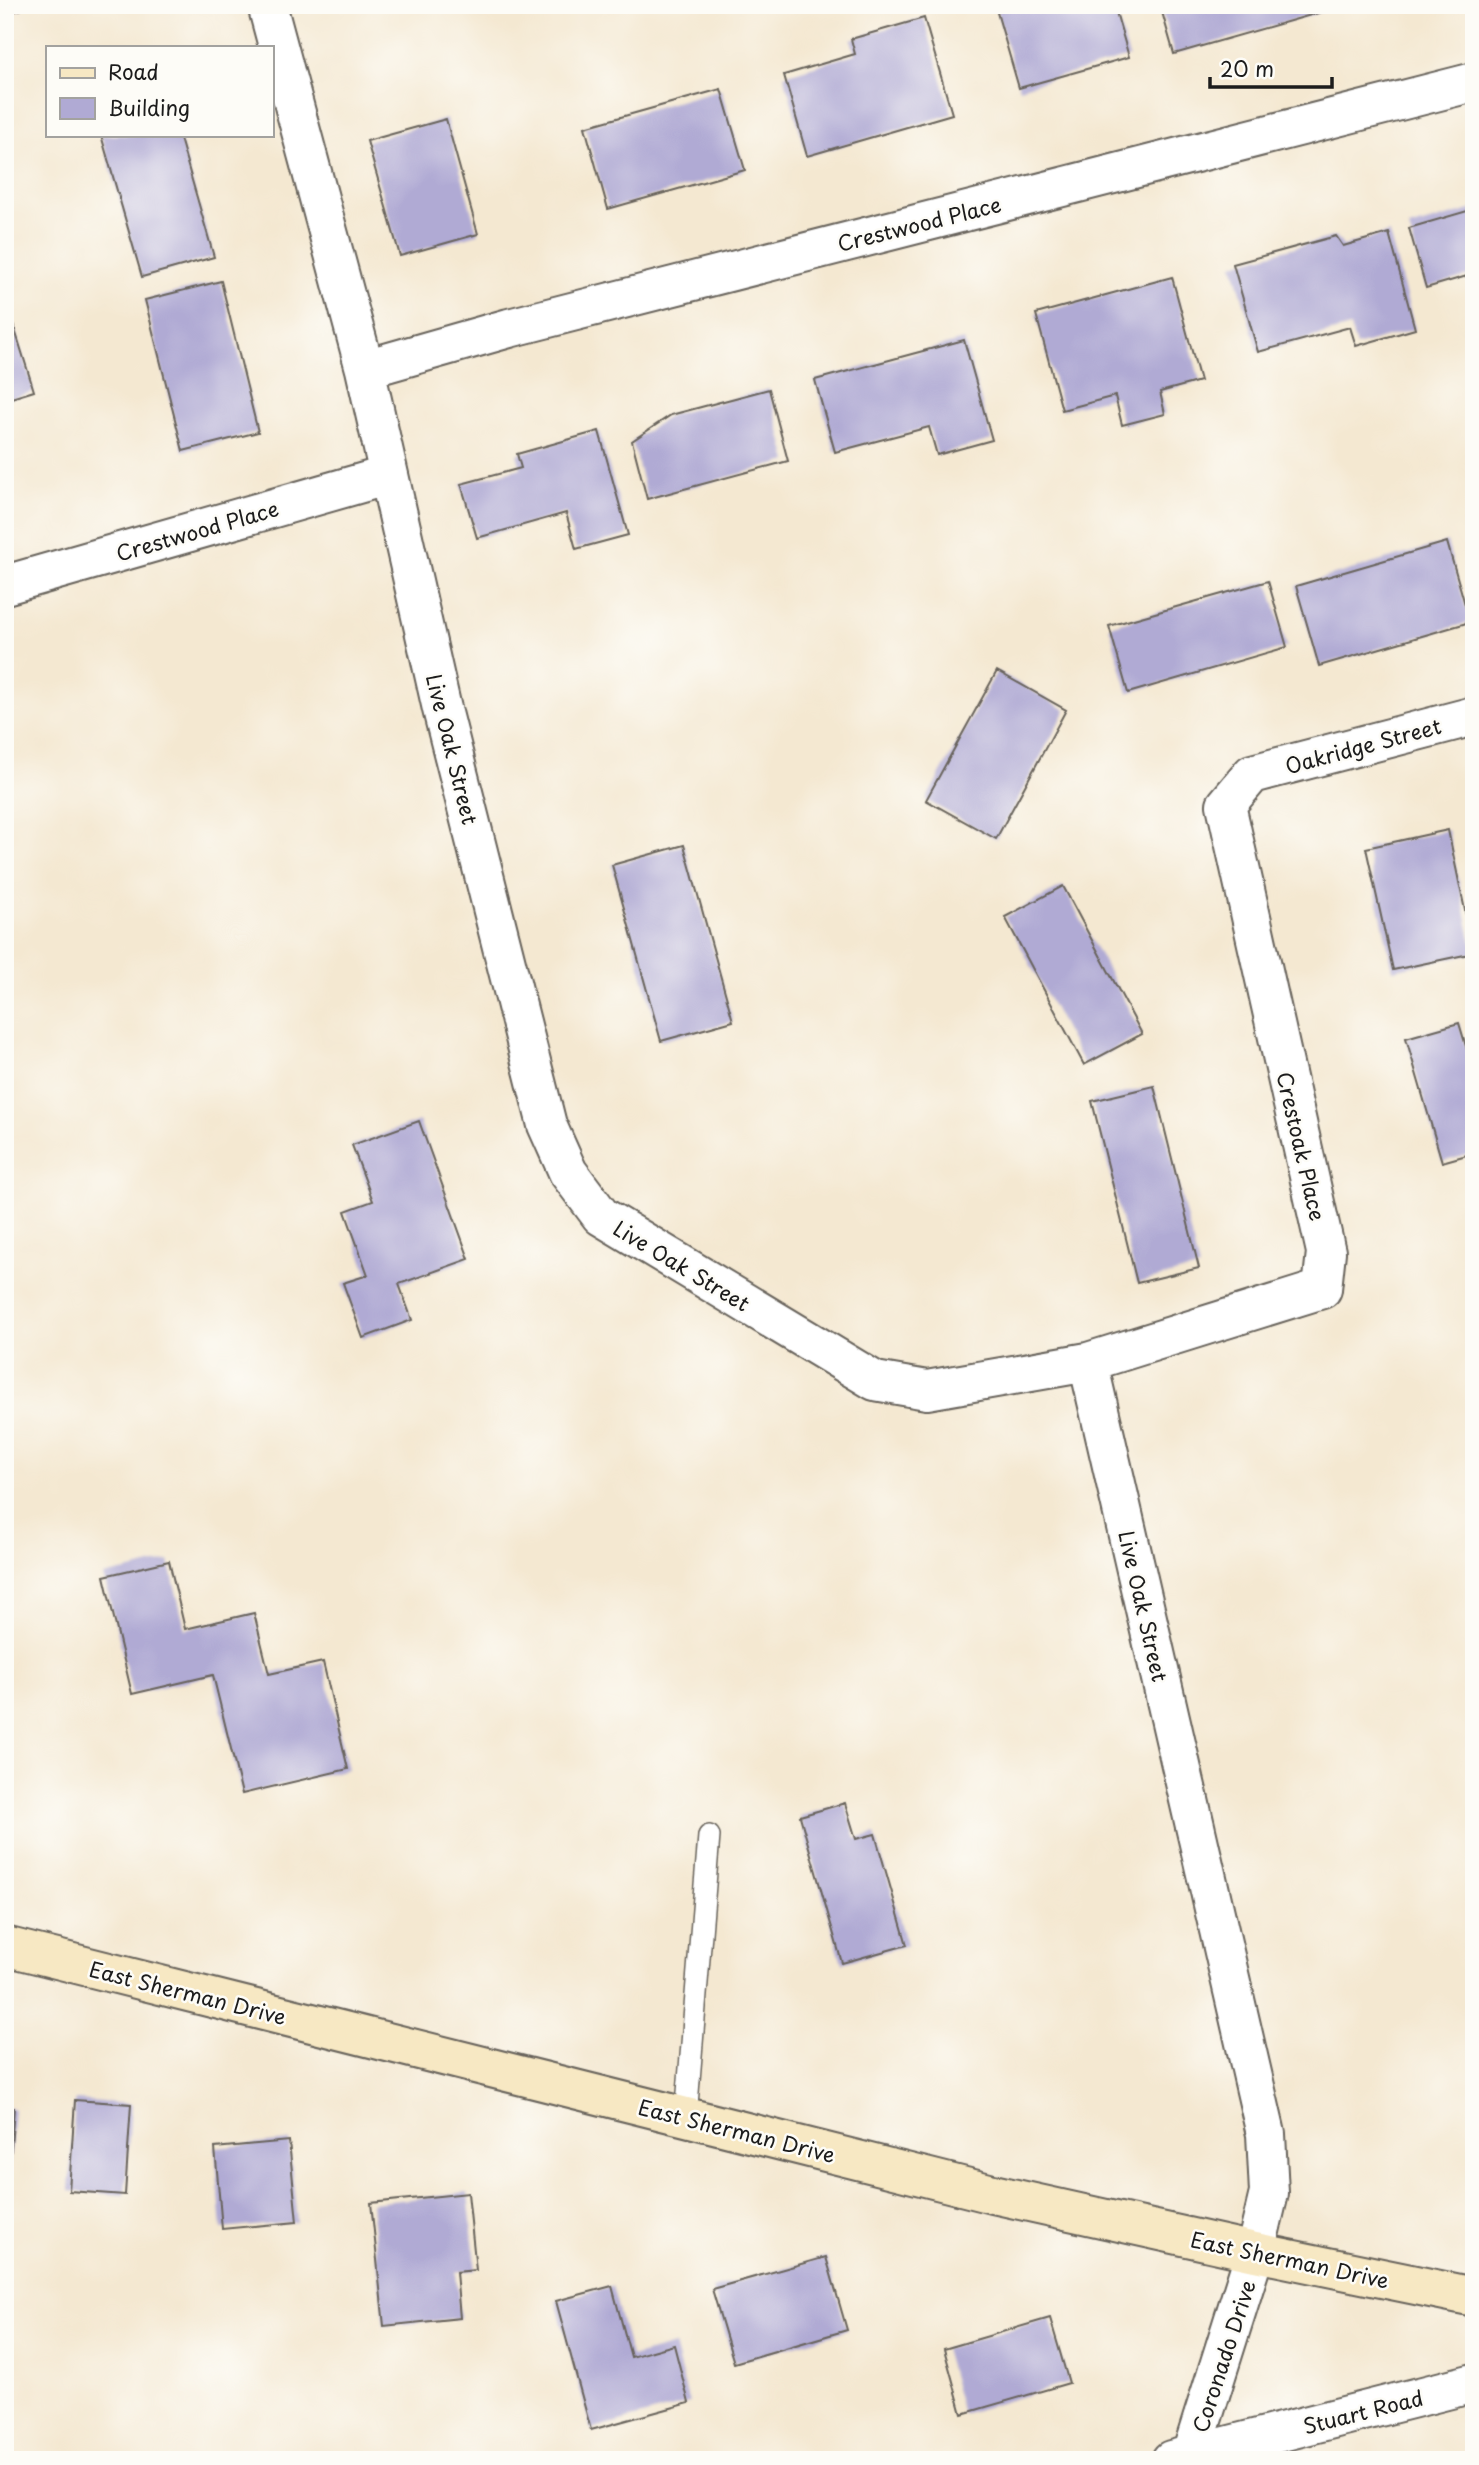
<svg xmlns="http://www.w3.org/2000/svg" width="1479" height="2465" font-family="'Playpen Sans',sans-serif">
<rect width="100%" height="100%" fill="#fdfcf7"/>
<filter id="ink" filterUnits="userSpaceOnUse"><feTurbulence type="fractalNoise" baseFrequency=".0143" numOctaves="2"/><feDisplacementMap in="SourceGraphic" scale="14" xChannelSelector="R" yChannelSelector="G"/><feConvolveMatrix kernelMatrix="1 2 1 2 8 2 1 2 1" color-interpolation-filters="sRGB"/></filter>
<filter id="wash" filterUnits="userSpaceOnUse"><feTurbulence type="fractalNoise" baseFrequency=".00686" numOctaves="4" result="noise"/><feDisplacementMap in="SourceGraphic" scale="28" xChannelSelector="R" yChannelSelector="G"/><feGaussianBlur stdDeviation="1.57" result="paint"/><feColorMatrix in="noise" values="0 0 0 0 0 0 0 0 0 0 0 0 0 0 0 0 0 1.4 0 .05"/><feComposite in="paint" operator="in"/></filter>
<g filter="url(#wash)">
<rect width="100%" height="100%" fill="#f4e8d1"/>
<g id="blocks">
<path fill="#b0aad4" d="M5 5H21L22 9 5 14Z
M1008 5H1114L1129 57 1019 88 996 9Z
M1160 5H1323L1325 11 1174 54Z
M924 18 952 114 807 156 784 75 855 54 851 39Z
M721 89 745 170 608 209 585 127Z
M446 119 478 234 400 256 367 141Z
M101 135H179L214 257 142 277Z
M1474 209V274L1426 288 1409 228Z
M1389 233 1415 329 1356 346 1350 327 1258 352 1233 264 1336 236 1343 246Z
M1172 277 1200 381 1160 392 1165 414 1122 425 1115 396 1062 410 1036 314Z
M221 281 258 432 183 451 145 300Z
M11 317 34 391 5 400V318Z
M964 340 992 440 937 455 929 427 835 452 815 380Z
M769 389 788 461 647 499 632 441 671 415Z
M599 431 628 535 576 549 566 513 477 538 461 484 521 468 517 454Z
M1447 542 1470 622 1319 666 1296 586Z
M1268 581 1287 647 1128 693 1109 626Z
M997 671 1066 710 996 839 926 800Z
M1448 830 1474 953 1393 970 1366 848Z
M684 845 733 1021 661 1041 612 865Z
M1063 886 1142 1034 1084 1065 1005 917Z
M1459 1023 1474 1073V1153L1442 1162 1406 1038Z
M1154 1086 1199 1268 1137 1283 1092 1101Z
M419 1121 469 1259 399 1284 412 1320 363 1338 343 1283 368 1275 345 1211 373 1201 352 1145Z
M169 1561 185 1629 254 1613 269 1674 323 1662 348 1769 242 1794 213 1675 132 1694 104 1576Z
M845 1803 856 1839 875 1834 907 1945 842 1963 800 1816Z
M75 2100 131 2104 125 2195 69 2191Z
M5 2108H14L7 2200H5Z
M289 2141 297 2222 222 2229 215 2148Z
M468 2193 476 2270 456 2272 460 2318 384 2326 371 2203Z
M826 2257 847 2330 734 2363 712 2289Z
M612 2286 631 2357 674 2345 689 2403 591 2430 556 2301Z
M1050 2318 1069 2383 962 2414 944 2349Z
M526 2452 528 2460H501V2459Z"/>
</g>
</g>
<g filter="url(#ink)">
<use href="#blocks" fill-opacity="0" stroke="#68635b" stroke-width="2"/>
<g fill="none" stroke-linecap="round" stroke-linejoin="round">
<defs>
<path id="service" d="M686 2117 709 1836"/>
<path id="minor" d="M267 5 365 369 442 709 547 1125 568 1172 601 1216 875 1381 927 1390 1088 1362 1322 1289 1326 1252 1226 805 1252 774 1474 716
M365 369 509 328 1474 82
M5 585 389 475
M1088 1362 1266 2134 1269 2193 1255 2252 1191 2455V2460"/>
<path id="tertiary" d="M1171 2460 1474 2383"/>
<path id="secondary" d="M5 1946 993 2194 1255 2252 1474 2297"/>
</defs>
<use href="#service" stroke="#68635b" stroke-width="24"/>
<use href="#minor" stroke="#68635b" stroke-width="42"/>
<use href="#tertiary" stroke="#68635b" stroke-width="42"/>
<use href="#secondary" stroke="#68635b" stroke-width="42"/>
<use href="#service" stroke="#fff" stroke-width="21"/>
<use href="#minor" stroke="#fff" stroke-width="38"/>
<use href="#tertiary" stroke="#fff" stroke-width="38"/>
<use href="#secondary" stroke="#f7e8c3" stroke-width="38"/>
</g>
</g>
<g text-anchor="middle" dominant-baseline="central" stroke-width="5" stroke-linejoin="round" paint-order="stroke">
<g font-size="21" fill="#1c1c1c" stroke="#fdfcf7">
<text transform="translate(919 223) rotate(-14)">Crestwood Place</text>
<text transform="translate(197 530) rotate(-16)">Crestwood Place</text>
<text transform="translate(1363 745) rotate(-15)">Oakridge Street</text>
<text transform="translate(453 749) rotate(76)">Live Oak Street</text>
<text transform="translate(1302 1146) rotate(77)">Crestoak Place</text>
<text transform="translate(682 1265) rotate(31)">Live Oak Street</text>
<text transform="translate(1144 1606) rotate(77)">Live Oak Street</text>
<text transform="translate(188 1992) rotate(14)">East Sherman Drive</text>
<text transform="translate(737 2130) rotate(14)">East Sherman Drive</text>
<text transform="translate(1290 2259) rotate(12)">East Sherman Drive</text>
<text transform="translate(1223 2356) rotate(-72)">Coronado Drive</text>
<text transform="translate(1363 2411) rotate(-14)">Stuart Road</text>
</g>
</g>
<rect width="1479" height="2465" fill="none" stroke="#fdfcf7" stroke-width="28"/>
<rect x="46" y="46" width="228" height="91" fill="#fdfcf7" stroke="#a3a29f" stroke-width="2"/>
<rect x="60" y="68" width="35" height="10" fill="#f7e8c3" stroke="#a3a29f" stroke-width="2"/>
<text x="108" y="80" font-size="21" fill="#1c1c1c">Road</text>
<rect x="60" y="98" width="35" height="21" fill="#b0aad4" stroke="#a3a29f" stroke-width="2"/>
<text x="108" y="116" font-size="21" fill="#1c1c1c">Building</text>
<path d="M1210 77v10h122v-10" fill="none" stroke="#1c1c1c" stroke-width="3.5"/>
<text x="1220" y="77" font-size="21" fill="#1c1c1c" stroke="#fdfcf7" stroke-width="5" paint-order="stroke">20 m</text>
</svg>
